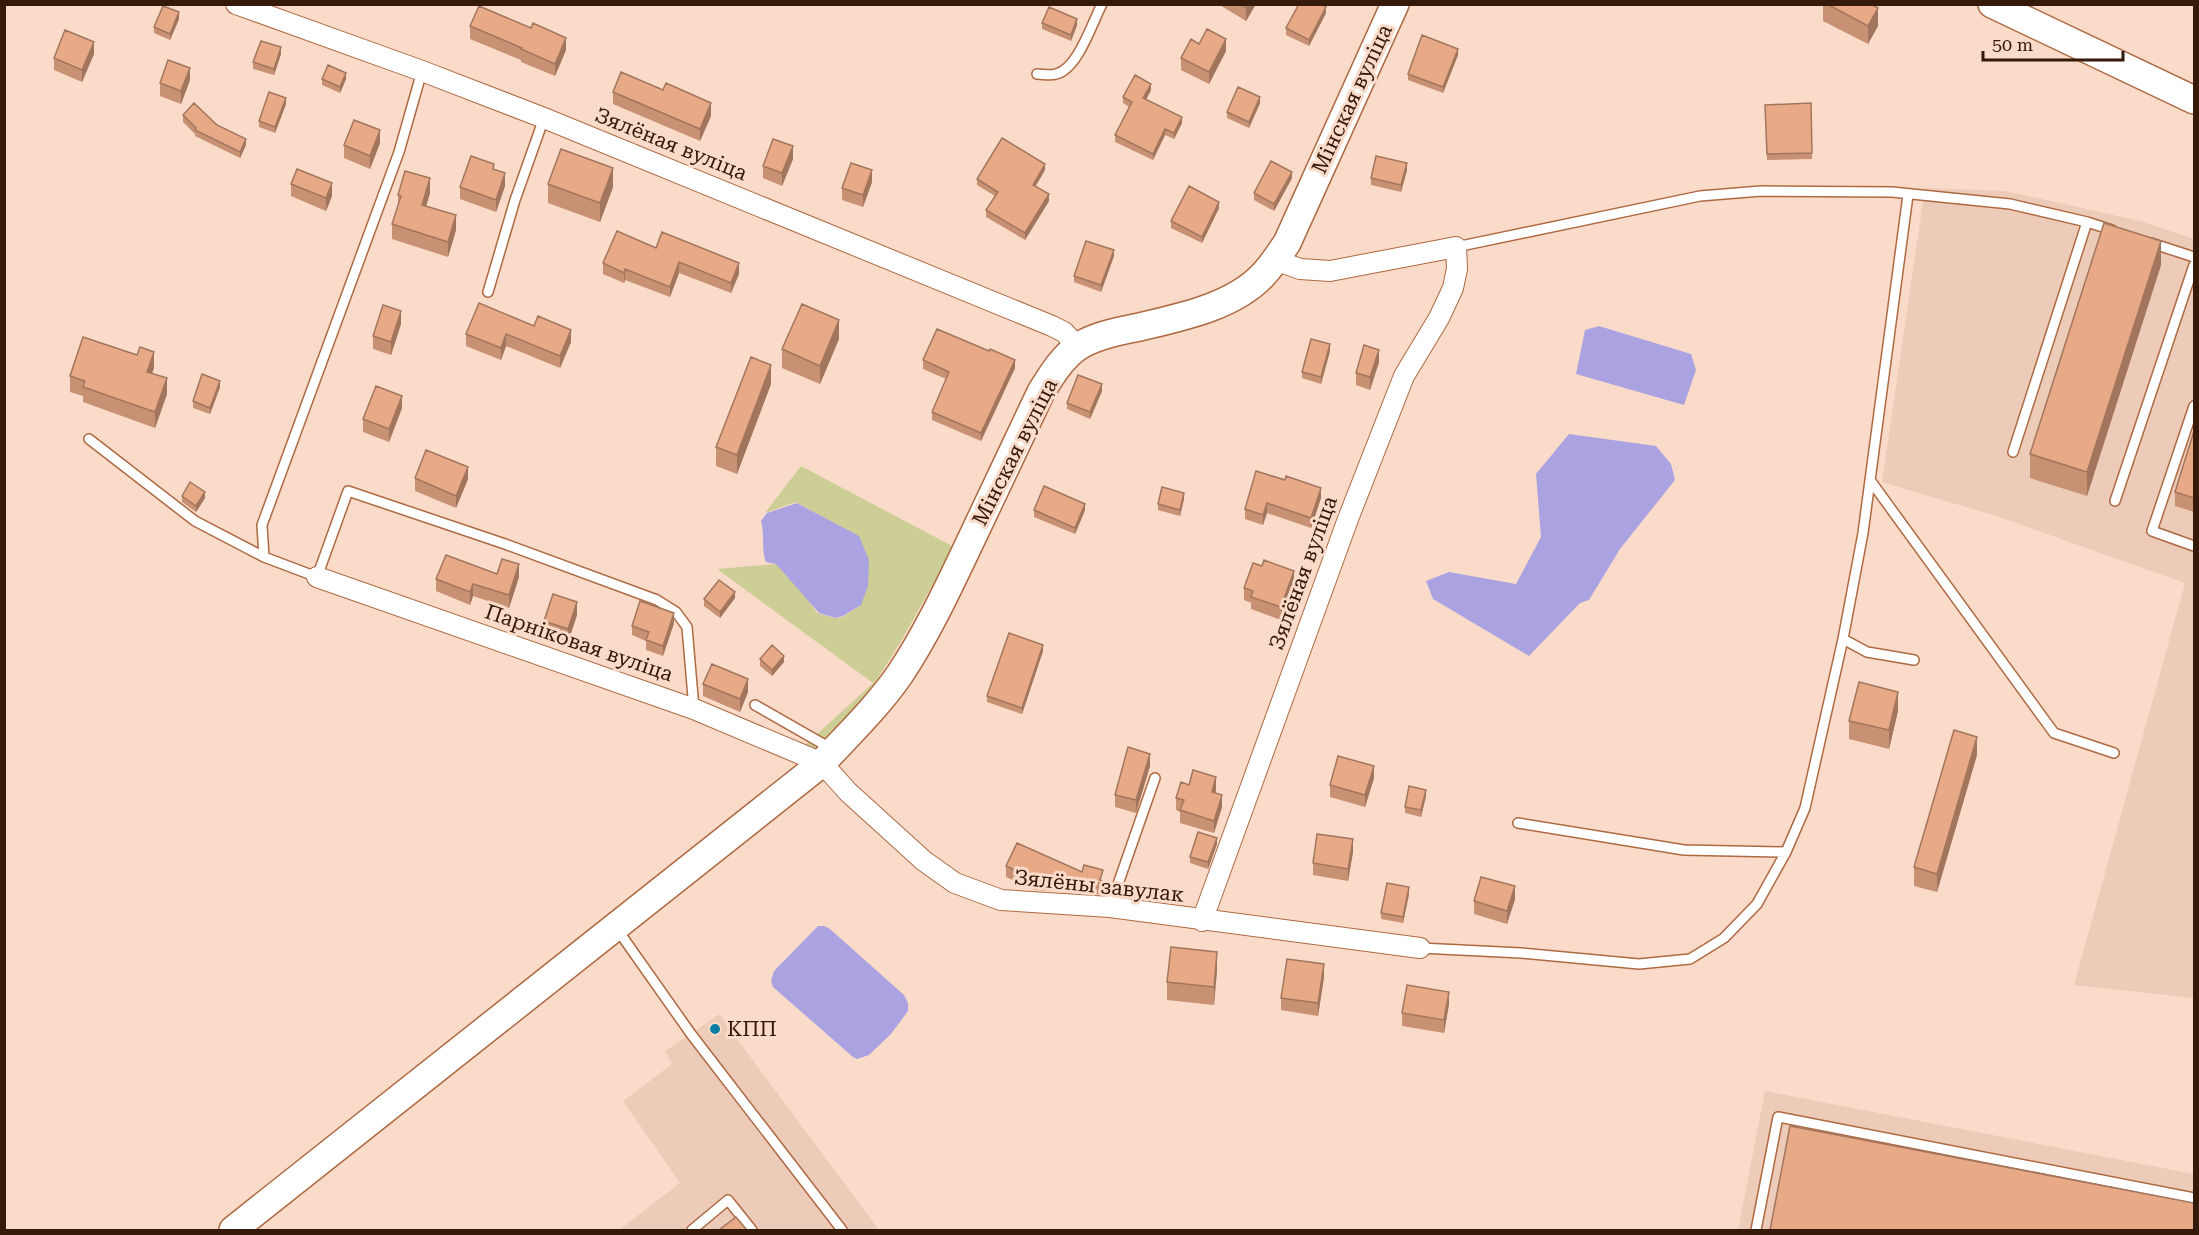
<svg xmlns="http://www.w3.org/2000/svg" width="2199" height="1235" font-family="'Roboto Serif',serif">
<rect width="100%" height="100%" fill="#fadbca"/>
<path fill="#edcbb9" d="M1925 188 2006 191 2140 221 2194 239V998L2074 985 2185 583 1996 516 1882 482Z
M720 1014 729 1028 879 1230H619L680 1183 623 1101 672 1064 665 1051Z
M1765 1091 2194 1174V1230H1738Z"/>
<path fill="#ccce96" d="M801 466 954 547 900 643 866 697 816 747 811 750 803 747 873 683 717 569 777 564 802 591 817 613 834 618 843 617 861 605 858 536 796 502 765 513Z"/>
<path fill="#aba3e1" d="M1599 326 1691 354 1696 370 1684 405 1576 374 1585 330Z
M1569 434 1656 446 1671 464 1675 480 1620 549 1589 600 1580 603 1529 656 1433 599 1426 581 1449 572 1516 584 1541 537 1536 474Z
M797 503 859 536 869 560 868 586 861 605 843 616 835 618 819 613 776 564 766 562C761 550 765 535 761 521L767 513Z
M818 926H824L830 929 904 995 908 1003V1011L891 1034 869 1055 857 1059 853 1057 773 987 771 981 774 971Z"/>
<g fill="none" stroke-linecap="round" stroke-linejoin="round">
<defs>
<path id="lane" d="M1037 74C1043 74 1050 76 1056 74 1078 69 1092 23 1102 4
M2151 243 2194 257
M1456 247 1700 196 1761 191 1892 192 2010 204 2087 222 2112 230
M488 292 515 200 544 118
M2194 406 2152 531 2194 546
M89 439 195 521 264 557 317 577 348 491 505 544 657 600 676 612 687 627 694 709
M2013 452 2087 222
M1870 480 2054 733 2114 753
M2115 501 2194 265
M264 557 262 525 399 152 422 71
M1843 639 1867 652 1914 660
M755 705 832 749
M1518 823 1684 850 1786 852
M1110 907 1155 778
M617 929 691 1034 842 1230
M1420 948 1521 953 1639 964 1690 959 1724 938 1757 904 1786 852 1805 808 1843 639 1863 533 1908 195
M692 1230 728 1200 752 1230
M1756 1230 1778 1117 2194 1198"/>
<path id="street" d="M236 4 422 71 544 118 1052 326 1064 332 1078 347
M317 577 694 709 822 763 848 792 924 861 955 883 1001 900 1110 907 1420 948
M1202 921 1348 519 1404 376 1439 318 1453 288 1457 269 1456 247 1330 271 1300 269 1275 260"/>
<path id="secondary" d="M1992 4 2194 100
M233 1230 822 763C849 734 878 706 900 674 928 632 949 586 971 540 994 491 1018 441 1041 392 1051 376 1063 356 1079 346 1097 335 1120 331 1140 327 1181 317 1232 307 1262 276 1272 266 1279 254 1287 243L1395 4"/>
</defs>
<use href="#lane" stroke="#ae6941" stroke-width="12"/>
<use href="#street" stroke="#ae6941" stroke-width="22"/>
<use href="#secondary" stroke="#ae6941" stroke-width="30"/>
<use href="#lane" stroke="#fff" stroke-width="9"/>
<use href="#street" stroke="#fff" stroke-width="20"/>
<use href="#secondary" stroke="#fff" stroke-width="27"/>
</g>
<path fill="#c89173" d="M1218 4H1256L1246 21Z
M1823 4H1871L1878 26 1868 44 1823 21Z
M1326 13 1309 46 1286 35V28Z
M179 19 170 40 154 33V27Z
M1042 23 1077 25 1071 41 1042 29Z
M470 26 566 50 555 76 521 62V60L470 39Z
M1199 44 1226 51 1209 84 1181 70V58Z
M94 54 82 82 54 70V58Z
M281 54 274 75 253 69V62Z
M1458 55 1443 93 1408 80V74Z
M322 79H346L340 93 322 85Z
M190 80 181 104 160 96V83Z
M1151 90 1146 100 1182 123 1174 139 1165 135 1153 160 1115 142V135L1129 107 1123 103V97Z
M613 92 711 116 700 141 613 104Z
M1260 103 1249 128 1227 118V112Z
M1811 103 1812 159 1767 160 1765 105Z
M286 104 275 133 259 127V121Z
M183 115 217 125 246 145 240 158 195 136V134L183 122Z
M380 143 370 169 344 158V145Z
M793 159 782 186 763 178V166Z
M494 169 505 186 496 212 460 199V187Z
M1045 170 1035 186 1049 201 1025 240 986 217V210L995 196 977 185V179Z
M1407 170 1401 192 1371 185V178Z
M1292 178 1274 211 1254 200V193Z
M872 182 863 207 842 200V188Z
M291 184 332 196 326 211 291 196Z
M548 184 613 187 600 222 548 203Z
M430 193 426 206 456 230 448 257 392 239V224L398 205V195Z
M1219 208 1202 243 1171 228V221Z
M656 248 739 274 731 293 679 273 670 297 625 280 624 283 603 274V263Z
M1114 256 1101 292 1074 282V276Z
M2161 265 2087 496 2030 478V454Z
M479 303 571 342 560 368 506 346 501 360 466 346V334Z
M401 324 391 355 373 349V336Z
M839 339 820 384 782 368V349Z
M1330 351 1321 384 1302 378V372Z
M923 360 1015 368 981 441 932 420V412L946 379 923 369Z
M1379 362 1370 390 1356 385V373Z
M154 368 152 373 167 394 155 428 83 402V396L70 392V376Z
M771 384 737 474 716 466V447Z
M220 387 210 414 193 408V401Z
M1102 391 1090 419 1067 409V403Z
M402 408 389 442 363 432V419Z
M2194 431V512L2175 506V492Z
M1256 471 1321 498 1311 528 1267 513 1263 525 1245 519V509Z
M415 478 468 479 456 508 415 491Z
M182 496 205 498 196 512 182 502Z
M1184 499 1180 516 1158 510V504Z
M1034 510H1085L1075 534 1034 517Z
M497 574 519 577 509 608 473 596 470 605 436 591V579Z
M1294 583 1281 620 1251 609V603L1244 600V588Z
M735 598 720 618 704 606V599Z
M577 615 568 642 544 634V621Z
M674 623 663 656 646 650V641L632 635V626Z
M1043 651 1022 714 987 702V696Z
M760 659 784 662 772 676 760 666Z
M703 684 748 692 740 712 703 696Z
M1898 711 1889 749 1849 739V721Z
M1977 755 1937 892 1914 886V867Z
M1150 766 1136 813 1115 807V795Z
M1374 778 1365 807 1330 797V785Z
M1189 785 1216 790 1215 793 1222 807 1214 833 1180 823V812L1176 810V798Z
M1426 796 1421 817 1405 813V807Z
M1217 844 1208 869 1190 863V857Z
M1353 852 1348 881 1313 875V863Z
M1006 866 1102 881 1107 884V895L1065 892 1054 889 1053 891 1035 890 1006 877Z
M1409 894 1403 923 1381 919V913Z
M1515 899 1507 924 1474 914V901Z
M1217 970 1214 1005 1167 1000V982Z
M1324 977 1318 1016 1281 1010V998Z
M1449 1004 1444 1033 1402 1026V1013Z"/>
<path fill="#a2765e" d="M1249 4H1256L1246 21V8Z
M1326 7V13L1309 46V40Z
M1878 8V26L1868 44V26Z
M179 12V19L170 40V34Z
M1077 19V25L1071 41V35Z
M566 38V50L555 76V64Z
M1226 39V51L1209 84V72Z
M94 42V54L82 82V70Z
M281 47V54L274 75V69Z
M1458 49V55L1443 93V87Z
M190 68V80L181 104V91Z
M346 73V79L340 93V87Z
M1151 84V90L1143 105V98Z
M1260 97V103L1249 128V122Z
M286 98V104L275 133V127Z
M711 103V116L700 141V129Z
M1182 117V123L1174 139V133Z
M1165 129V135L1153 160V154Z
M380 130V143L370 169V156Z
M246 139V145L240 158V152Z
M793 146V159L782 186V173Z
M1407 163V170L1401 192V185Z
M1045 164V170L1033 191V185Z
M613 168V187L600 222V203Z
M872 170V182L863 207V195Z
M1292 172V178L1274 211V204Z
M505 173V186L496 212V200Z
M430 178V193L422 220V205Z
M332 183V196L326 211V198Z
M1049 194V201L1025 240V233Z
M1219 202V208L1202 243V237Z
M456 215V230L448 257V242Z
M2161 241V265L2087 496V472Z
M1114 250V256L1101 292V285Z
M679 262V273L670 297V287Z
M739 263V274L731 293V283Z
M625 269V280L624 283V273Z
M401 311V324L391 355V342Z
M839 320V339L820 384V366Z
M571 330V342L560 368V356Z
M506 334V346L501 360V348Z
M1330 344V351L1321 384V377Z
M1379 350V362L1370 390V377Z
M154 352V368L147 387V372Z
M1015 360V368L981 441V433Z
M771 365V384L737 474V455Z
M167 378V394L155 428V412Z
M220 381V387L210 414V408Z
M1102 384V391L1090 419V412Z
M402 396V408L389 442V429Z
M468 467V479L456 508V496Z
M1321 488V498L1311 528V518Z
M205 492V498L196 512V506Z
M1184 493V499L1180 516V510Z
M1267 503V513L1263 525V515Z
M1085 504V510L1075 534V528Z
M519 564V577L509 608V595Z
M1294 571V583L1281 620V607Z
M473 584V596L470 605V592Z
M735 592V598L720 618V612Z
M577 602V615L568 642V629Z
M674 613V623L663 656V646Z
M1043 645V651L1022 714V708Z
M784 656V662L772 676V670Z
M748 679V692L740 712V699Z
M1898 692V711L1889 749V730Z
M1977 737V755L1937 892V874Z
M1150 754V766L1136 813V800Z
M1374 766V778L1365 807V795Z
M1216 777V790L1212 804V792Z
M1426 790V796L1421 817V810Z
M1222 795V807L1214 833V821Z
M1217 838V844L1208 869V862Z
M1353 839V852L1348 881V869Z
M1515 886V899L1507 924V911Z
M1409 887V894L1403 923V917Z
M1217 952V970L1214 1005V987Z
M1324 964V977L1318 1016V1003Z
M1449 992V1004L1444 1033V1020Z"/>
<path fill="#e8a986" stroke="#a2765e" stroke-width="1.5" d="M1240 4H1249L1246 8Z
M1299 4H1321L1326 7 1309 40 1286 28Z
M1827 4H1871L1878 8 1868 26Z
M163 6 179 12 170 34 154 27Z
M479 6 531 28 533 23 566 38 555 64 521 49 522 48 470 26Z
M1049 7 1077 19 1071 35 1042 23Z
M1207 29 1226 39 1209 72 1181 58 1191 39 1199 44Z
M65 30 94 42 82 70 54 58Z
M1422 35 1458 49 1443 87 1408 74Z
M261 41 281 47 274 69 253 62Z
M168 60 190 68 181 91 160 83Z
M328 65 346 73 340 87 322 79Z
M621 72 663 90 666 83 711 103 700 129 613 92Z
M1135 75 1151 84 1143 98 1182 117 1174 133 1165 129 1153 154 1115 135 1132 102 1123 97Z
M1238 87 1260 97 1249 122 1227 112Z
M269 92 286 98 275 127 259 121Z
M194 103 217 125 246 139 240 152 195 130 196 128 183 115Z
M1811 103 1812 153 1767 154 1765 105Z
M354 120 380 130 370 156 344 145Z
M1002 138 1045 164 1033 185 1049 194 1025 233 986 210 998 192 977 179Z
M773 139 793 146 782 173 763 166Z
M561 149 613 168 600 203 548 184Z
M471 156 494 164 493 169 505 173 496 200 460 187Z
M1376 156 1407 163 1401 185 1371 178Z
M1271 161 1292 172 1274 204 1254 193Z
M851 163 872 170 863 195 842 188Z
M297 169 332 183 326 198 291 184Z
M405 171 430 178 422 205 456 215 448 242 392 224 401 196 398 195Z
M1189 186 1219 202 1202 237 1171 221Z
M2104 223 2161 241 2087 472 2030 454Z
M617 231 656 248 662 232 739 263 731 283 679 262 670 287 625 269 624 273 603 263Z
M1086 241 1114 250 1101 285 1074 276Z
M479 303 534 326 538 316 571 330 560 356 506 334 501 348 466 334Z
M802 304 839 320 820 366 782 349Z
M383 305 401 311 391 342 373 336Z
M937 329 989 351 990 349 1015 360 981 433 932 412 949 372 923 360Z
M83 337 137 355 140 347 154 352 147 372 167 378 155 412 83 387 85 381 70 376Z
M1311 339 1330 344 1321 377 1302 372Z
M1364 345 1379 350 1370 377 1356 373Z
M751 357 771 365 737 455 716 447Z
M202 374 220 381 210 408 193 401Z
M1078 375 1102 384 1090 412 1067 403Z
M376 386 402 396 389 429 363 419Z
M2194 431V498L2175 492Z
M426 450 468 467 456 496 415 478Z
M1256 471 1285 480 1286 476 1321 488 1311 518 1267 503 1263 515 1245 509Z
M190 482 205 492 196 506 182 496Z
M1044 486 1085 504 1075 528 1034 510Z
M1162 487 1184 493 1180 510 1158 504Z
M446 555 497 574 502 559 519 564 509 595 473 584 470 592 436 579Z
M1264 560 1294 571 1281 607 1251 597 1253 591 1244 588 1253 563 1262 566Z
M719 580 735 592 720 612 704 599Z
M553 594 577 602 568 629 544 621Z
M640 601 674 613 663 646 646 640 649 632 632 626Z
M1009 633 1043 645 1022 708 987 696Z
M772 645 784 656 772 670 760 659Z
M712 664 748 679 740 699 703 684Z
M1859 682 1898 692 1889 730 1849 721Z
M1954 730 1977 737 1937 874 1914 867Z
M1128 747 1150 754 1136 800 1115 795Z
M1338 756 1374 766 1365 795 1330 785Z
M1193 770 1216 777 1212 792 1222 795 1214 821 1180 810 1184 800 1176 798 1181 782 1189 785Z
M1409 786 1426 790 1421 810 1405 807Z
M1198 832 1217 838 1208 862 1190 857Z
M1317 834 1353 839 1348 869 1313 863Z
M1017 843 1082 872 1084 865 1103 870 1100 880 1107 884 1065 881 1054 878 1053 880 1035 879 1006 866Z
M1481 877 1515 886 1507 911 1474 901Z
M1387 883 1409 887 1403 917 1381 913Z
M1171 947 1217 952 1214 987 1167 982Z
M1287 959 1324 964 1318 1003 1281 998Z
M1407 985 1449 992 1444 1020 1402 1013Z
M1790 1126 2194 1203V1230H1770Z
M736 1217 747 1230H719Z"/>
<circle fill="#0b7ea6" stroke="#fadbca" stroke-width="2" cx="715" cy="1029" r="6"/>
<g text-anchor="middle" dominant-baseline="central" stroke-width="6" stroke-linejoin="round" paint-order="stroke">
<g font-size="21" fill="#351909" stroke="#fadbca">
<text transform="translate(1352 99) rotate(-65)">Мінская вуліца</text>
<text transform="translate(671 144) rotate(22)">Зялёная вуліца</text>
<text transform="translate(1015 452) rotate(-63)">Мінская вуліца</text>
<text transform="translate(1303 573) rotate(-70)">Зялёная вуліца</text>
<text transform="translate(579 643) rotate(19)">Парніковая вуліца</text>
<text transform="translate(1099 886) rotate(6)">Зялёны завулак</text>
</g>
<g font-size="21" fill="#351909" stroke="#fadbca" text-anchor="start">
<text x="727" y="1029">КПП</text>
</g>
</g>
<rect width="2199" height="1235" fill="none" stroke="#351909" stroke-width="12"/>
<path d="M1983 51v9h140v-9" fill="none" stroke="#351909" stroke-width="3"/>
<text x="1992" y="51" font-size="18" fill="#351909" stroke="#fadbca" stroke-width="4.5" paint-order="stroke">50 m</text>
</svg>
